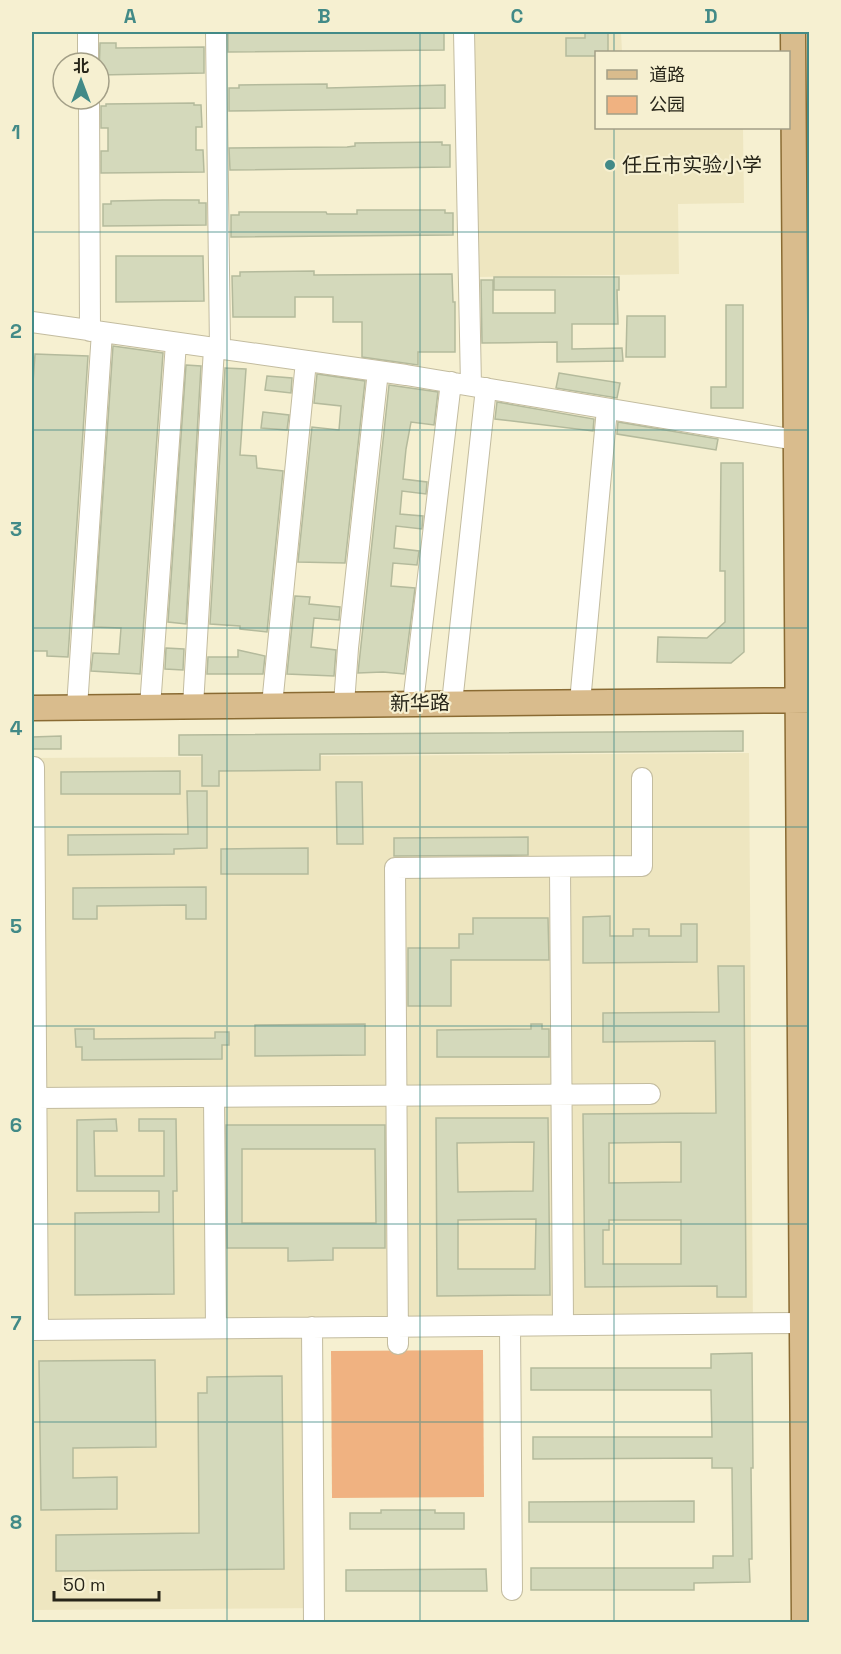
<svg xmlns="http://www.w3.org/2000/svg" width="841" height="1654" font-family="'Space Grotesk','Noto Sans SC',sans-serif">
<rect width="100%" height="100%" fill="#f6f0d1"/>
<path fill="#eee6c0" d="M474 32H621L622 52H596V128H743L744 203 678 204 679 274 478 277Z
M749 753 753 1332 323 1335 325 1608 32 1610V758Z"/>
<path fill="#f0b281" d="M483 1350 484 1497 332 1498 331 1351Z"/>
<path fill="#d4d9bb" stroke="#b4ba9c" stroke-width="1.5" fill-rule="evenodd" d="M228 32H444V50L228 52Z
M585 32H608V52H597V56H566V38H585Z
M100 43H116V48L204 47V73L99 75Z
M327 84V88L445 85V108L229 111V88H239V85Z
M194 103V105H201L202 127H196V150H203L204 172 101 173V151H108V128H101V106H106V104Z
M442 142V145H450V167L230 170 229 148 347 147 355 146V143Z
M163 200H199V203H206V225L103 226V204H111V201Z
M357 210H445V213H453V235L231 237V215H239V212H326L327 214H357Z
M116 256H203L204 301 116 302Z
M314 271V275L452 274 453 302H455V352H418V365L362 357V322H333V297H295V317H233L232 276H240V272Z
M494 277H619V290H617L618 324H572V349L622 348 623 361 557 362V342L482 343 481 280H493V313H555V290H494Z
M726 305H743V408H711V387H726Z
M627 316H665V357H626Z
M113 346 163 353 140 674 91 671 93 653 119 654 121 628 94 627Z
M35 354 88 356 68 657 47 656V651H32V397Z
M186 365 201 366 186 624 168 622Z
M225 368 246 369 240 455 256 456 257 468 283 471 267 632 240 629V626L210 624Z
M559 373 620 383 617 398 556 388Z
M317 374 365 381 345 563 298 562 312 427 339 430 341 406 314 403Z
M267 376 292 378 291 393 265 390Z
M389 385 438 392 434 425 411 422 406 449 403 479 427 482 426 494 402 491 400 514 423 516 422 529 396 526 394 548 419 551 417 565 393 563 391 586 415 588 404 674 383 672 358 673Z
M497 402 594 419 593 431 495 419Z
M263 412 289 415 287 430 261 428Z
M618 422 718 439 716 450 617 434Z
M721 463H743L744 652 731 663 657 662 658 637 707 638 725 622V571H720Z
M295 596 310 597 309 604 340 607 339 620 314 618 311 647 336 650 334 676 287 674Z
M166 648 184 649 183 670 165 669Z
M238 650 265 656 263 674H207L208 657H238Z
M743 731V751L320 754V770L219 771V786H202V755H179V735Z
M61 736V749H32V737Z
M180 771V794H61V772Z
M336 782H362L363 844H337Z
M187 791H207V848L174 849V854L68 855V835L188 834Z
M528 837V855L394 856V838Z
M308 848V874H221V849Z
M206 887V919H186V905L97 906V919H73V888Z
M610 916V936H633V929H649V936H681V924H697V962L583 963V917Z
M473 918H548L549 960H451V1006H408V948H459V934H473Z
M718 966H744L746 1297H717V1286L585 1287 583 1114 716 1113 715 1041 603 1042V1013L719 1012ZM681 1142V1182L609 1183V1143ZM609 1220H681V1264H603V1230H609Z
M365 1024V1055L255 1056V1025Z
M531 1024H542V1029H549V1057H437V1030L531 1029Z
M75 1029H94V1039L215 1038V1032H229V1045H222V1059L82 1060V1047H76Z
M436 1118H548L550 1295 437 1296ZM534 1142 533 1191 458 1192 457 1143ZM536 1219 535 1269H458V1220Z
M116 1119 117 1131H94L95 1176H164V1131H139V1119H176L177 1191H173L174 1294 75 1295V1213L159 1212V1191H77V1120Z
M226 1125H385V1248H333V1260L288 1261V1248H227ZM242 1149H375L376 1223H242Z
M752 1353 753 1468H751L752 1559H749L750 1582 694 1583V1590H531V1568H713V1556H733L732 1468H712V1458L533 1459V1437H712L711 1390H531V1368H711V1354Z
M155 1360 156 1447 73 1448V1478L117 1477V1509L41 1510 39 1361Z
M282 1376 284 1569 56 1571V1535L199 1533 198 1393H207V1377Z
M694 1501V1522H529V1502Z
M381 1510H435V1513H464V1529H350V1513H381Z
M486 1569 487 1591H346V1570Z"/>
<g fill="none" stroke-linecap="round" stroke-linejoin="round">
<defs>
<path id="minor" d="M88 32V63
M216 32 220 349
M464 32 471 386
M89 99 90 331
M32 322 406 375 796 440
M580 702 607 409
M413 703 451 382
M452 703 486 388
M344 704 348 648 378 371
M272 705 306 361
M193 706 214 348
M77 707 102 332
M150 707 176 343
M34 767 38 1330
M560 867 563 1325
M214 1097 216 1328
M36 1098 650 1094
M510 1326 512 1590
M312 1327 314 1622
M32 1330 802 1323
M398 1344 395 868 642 866V778"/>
<path id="major" d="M793 32 804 1622
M32 708 810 700"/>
</defs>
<use href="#minor" stroke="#c3bc9f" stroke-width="22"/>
<use href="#major" stroke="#8a6b33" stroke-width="27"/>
<use href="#minor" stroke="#fff" stroke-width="20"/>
<use href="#major" stroke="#d9bc8d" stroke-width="24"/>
</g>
<path fill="none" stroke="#428a87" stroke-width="1.5" stroke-opacity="0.55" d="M227 32V1622M420 32V1622M614 32V52M614 128V1622M32 232H810M32 430H810M32 628H810M32 827H810M32 1026H810M32 1224H810M32 1422H810"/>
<circle fill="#428a87" stroke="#f6f0d1" stroke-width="2" cx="610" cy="165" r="6"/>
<g text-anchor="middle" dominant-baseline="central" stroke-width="4.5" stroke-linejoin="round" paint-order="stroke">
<g font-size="20" fill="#272519" stroke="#f6f0d1" text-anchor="start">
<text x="622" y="165">任丘市实验小学</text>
</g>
<g font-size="20" fill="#272519" stroke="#f6f0d1">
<text transform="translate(420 703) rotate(-1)">新华路</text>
</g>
</g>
<rect width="841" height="1654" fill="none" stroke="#f6f0d1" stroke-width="66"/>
<rect x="595" y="51" width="195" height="78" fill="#f6f0d1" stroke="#a39f87" stroke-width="1.5"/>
<rect x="607" y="70" width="30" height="9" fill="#d9bc8d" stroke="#a39f87" stroke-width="1.5"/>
<text x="649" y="81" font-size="18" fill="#272519">道路</text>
<rect x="607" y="96" width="30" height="18" fill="#f0b281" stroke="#a39f87" stroke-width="1.5"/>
<text x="649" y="111" font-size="18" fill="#272519">公园</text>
<g transform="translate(81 81)"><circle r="28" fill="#f6f0d1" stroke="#a39f87" stroke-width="1.5"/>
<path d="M0-4.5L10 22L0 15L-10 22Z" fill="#428a87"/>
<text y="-9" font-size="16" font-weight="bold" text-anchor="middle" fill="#272519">北</text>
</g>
<path d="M54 1591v9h105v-9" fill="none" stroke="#272519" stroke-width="3"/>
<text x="63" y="1591" font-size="18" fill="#272519" stroke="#f6f0d1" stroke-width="4.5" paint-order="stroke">50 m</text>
<rect x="33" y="33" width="775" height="1588" fill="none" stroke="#428a87" stroke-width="2"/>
<g font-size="20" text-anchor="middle" font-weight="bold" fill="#428a87">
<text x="130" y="23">A</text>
<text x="324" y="23">B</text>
<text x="517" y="23">C</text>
<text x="711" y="23">D</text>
<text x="16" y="139">1</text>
<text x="16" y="338">2</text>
<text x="16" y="536">3</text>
<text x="16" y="735">4</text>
<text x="16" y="933">5</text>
<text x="16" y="1132">6</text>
<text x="16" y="1330">7</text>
<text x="16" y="1529">8</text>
</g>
</svg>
